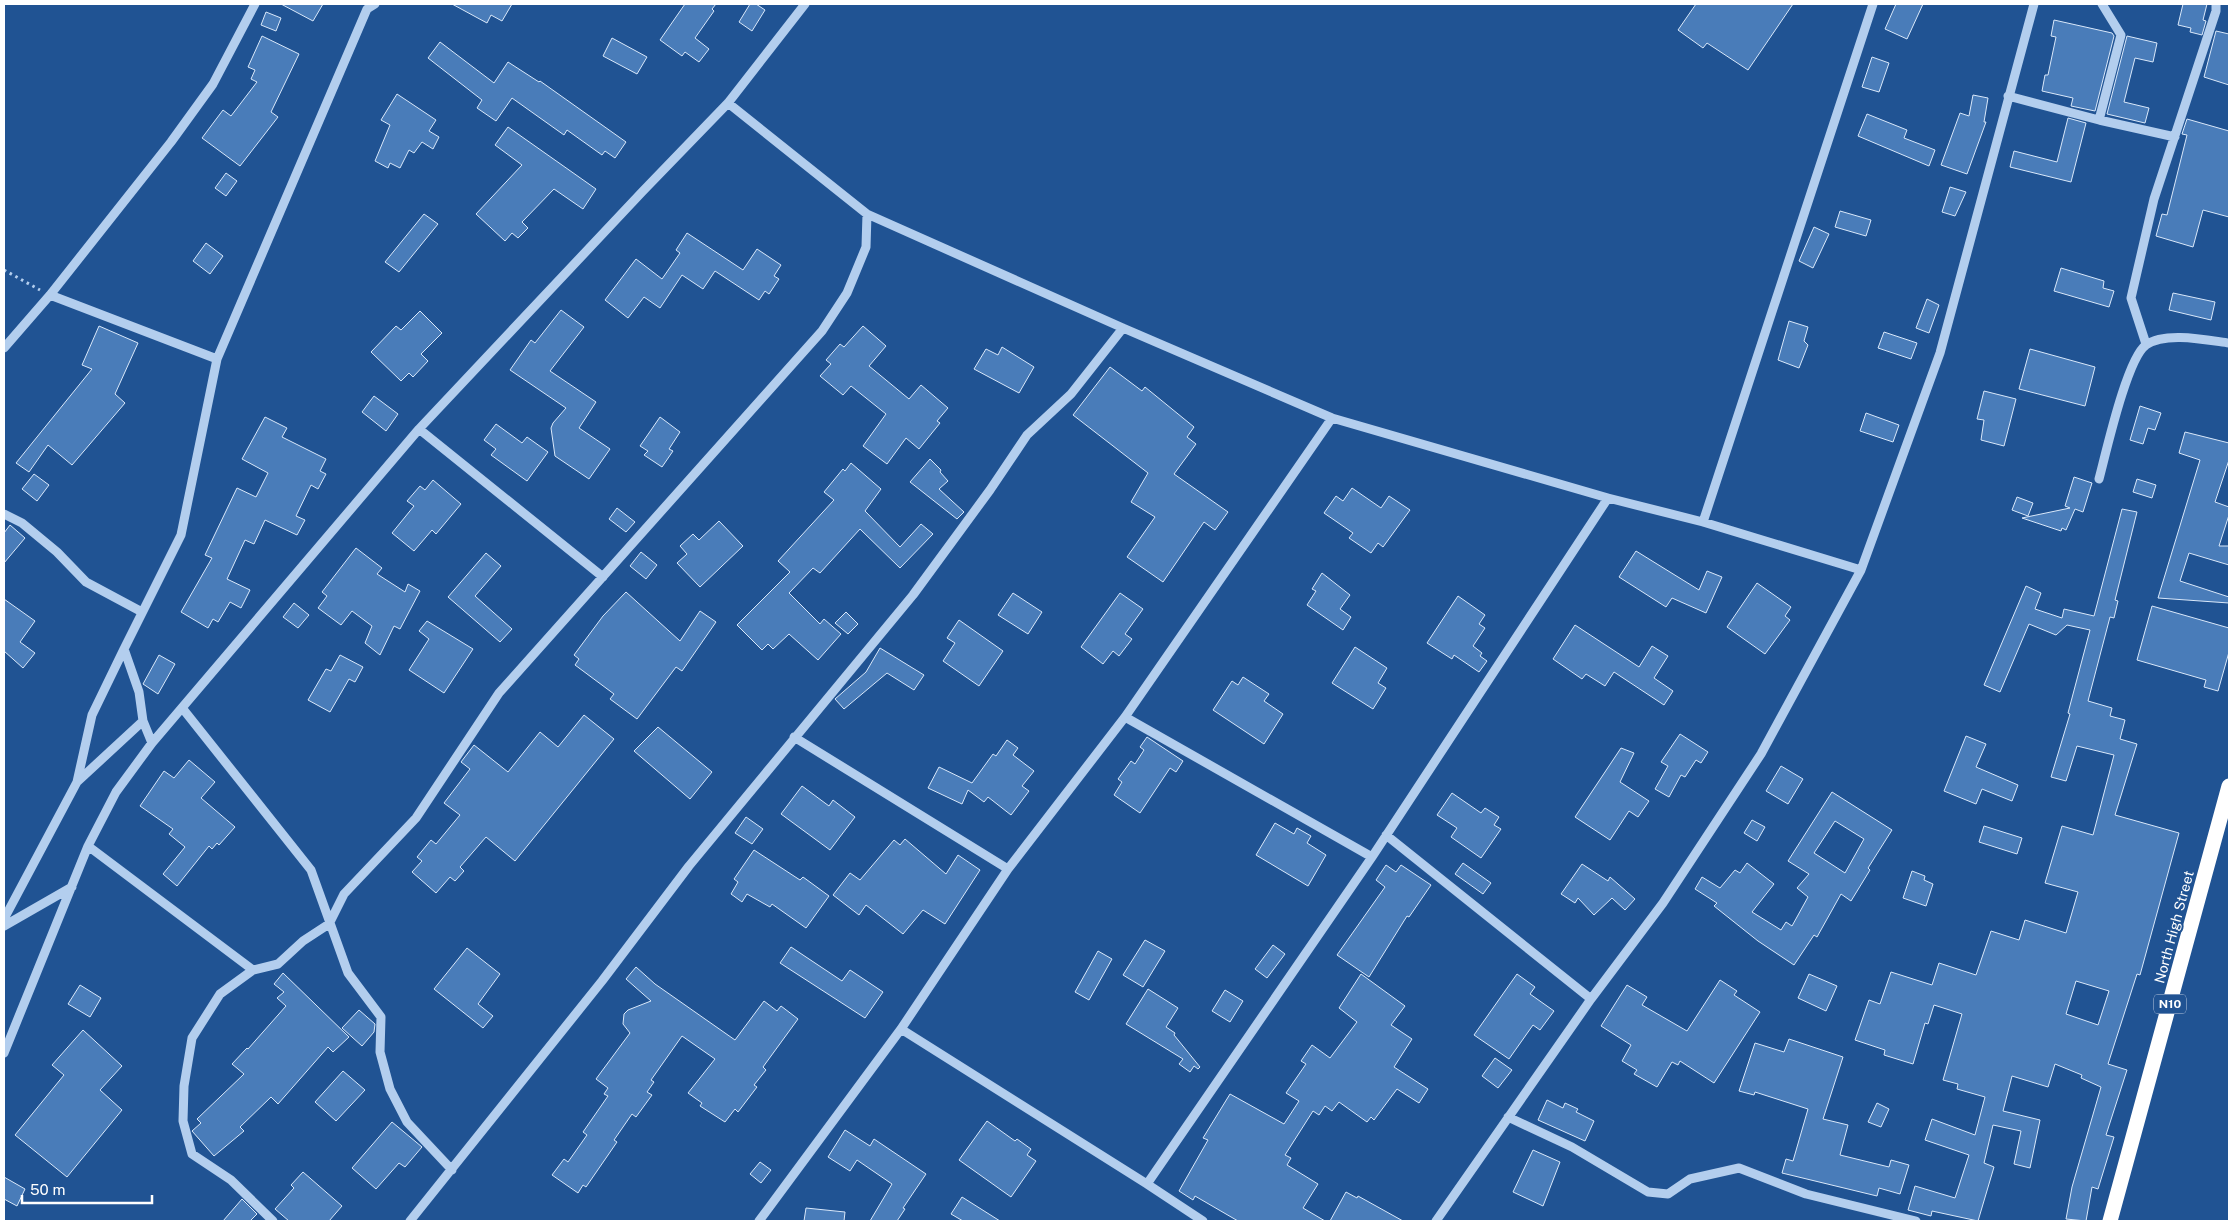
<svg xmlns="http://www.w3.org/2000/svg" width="2233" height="1225" font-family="'Public Sans',sans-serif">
<rect width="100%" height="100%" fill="#205393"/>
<path fill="#497cb9" stroke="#d9e8fa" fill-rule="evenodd" d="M281 4H323L313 21Z
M452 4H512L502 21 491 15 487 23Z
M685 4H716L712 9 714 11 695 38 709 49 699 62 685 52 682 56 660 40Z
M750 4H756L765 10 752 31 739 22Z
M1696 4H1793L1748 70 1707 43 1703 48 1678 30Z
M1896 4H1923L1907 39 1885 29Z
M2183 4H2207L2203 20 2206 21 2202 35 2190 32 2191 28 2178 25Z
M266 12 281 18 276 31 261 25Z
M2054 20 2112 33 2114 36 2095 111 2071 106 2073 98 2042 91 2045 75H2048L2056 37 2051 36Z
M2216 31 2229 34V85L2204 77Z
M262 36 299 54 271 112 278 117 240 166 202 138 223 110 231 116 257 82 251 79 255 70 248 67Z
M2127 36 2157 43 2153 62 2135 58 2124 102 2149 108 2145 123 2107 114Z
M612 38 647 57 637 74 603 56Z
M440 42 494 83 508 62 539 82 540 81 626 142 615 158 605 151 602 155 567 130 564 135 512 98 496 121 477 108 482 100 428 58Z
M1872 57 1889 63 1879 92 1862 87Z
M397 94 436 120 429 131 439 137 433 149 422 142 414 153 409 150 400 168 390 163 388 168 375 161 390 125 381 120Z
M1973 95 1988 98 1984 122H1986L1967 174 1941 165 1960 113 1969 116Z
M1867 114 1907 130 1904 138 1935 150 1929 166 1858 136Z
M2068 118 2086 123 2071 182 2010 167 2014 151 2057 162Z
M2187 119 2229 131V217L2203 210 2193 247 2156 236 2162 214 2167 215 2187 135 2182 134Z
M508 127 596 189 583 209 554 189 522 222 528 228 518 238 512 233 505 241 476 214 522 165 495 145Z
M226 173 237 181 226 196 215 188Z
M1950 187 1966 192 1955 216 1942 212Z
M1840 211 1871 220 1866 236 1835 227Z
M424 214 438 224 399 272 385 262Z
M1814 227 1829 234 1813 268 1799 261Z
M687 233 743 270 757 249 781 265 774 276 779 279 769 294 765 291 759 300 715 271 703 289 682 275 660 308 644 297 628 318 605 300 636 259 662 279 680 253 676 250Z
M206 243 223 256 210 274 193 261Z
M2061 268 2104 281 2103 288 2114 291 2109 307 2054 291Z
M2173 293 2215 302 2211 320 2169 310Z
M1927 299 1939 305 1929 333 1916 328Z
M561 310 584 327 550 371 596 402 579 428 610 449 589 479 555 456 551 428 553 423 566 408 510 370 531 340 535 343Z
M420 311 442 333 421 354 428 361 413 377 409 373 401 381 371 352 396 326 401 330Z
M1789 321 1808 327 1804 341 1808 345 1799 368 1778 360Z
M99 326 138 343 115 394 125 403 72 465 48 445 29 472 16 463 92 369 82 365Z
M863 326 886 346 869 366 909 399 921 385 948 408 937 421 940 423 919 449 906 438 887 464 863 446 886 414 851 386 843 395 820 376 831 364 826 360 840 344 844 347Z
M1884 332 1917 343 1911 359 1878 348Z
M1002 347 1034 367 1019 393 974 369 986 349 998 355Z
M2030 349 2095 367 2085 406 2019 389Z
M1110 367 1142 391 1145 387 1194 427 1187 437 1196 444 1174 474 1228 512 1215 530 1204 522 1163 582 1127 557 1155 517 1131 502 1148 473 1073 415Z
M1984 391 2016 399 2004 446 1981 440 1984 420 1977 419Z
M374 396 398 414 386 431 362 412Z
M2140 406 2161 413 2155 430 2148 428 2143 444 2130 440Z
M1866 413 1899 425 1893 442 1860 431Z
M265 417 287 428 282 437 326 459 320 471 326 474 318 489 311 485 296 516 305 520 297 535 265 520 254 544 245 540 227 579 250 590 241 608 230 602 218 622 213 619 208 628 181 612 212 558 205 555 237 488 256 497 268 473 242 459Z
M660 417 680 432 669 449 673 451 662 467 644 455 648 451 640 446Z
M496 424 522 443 527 437 548 452 527 481 491 455 496 449 484 440Z
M2185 432 2229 443V460L2215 502 2229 507V515L2219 546H2229V565L2189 553 2180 581 2229 597V603L2158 598 2200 460 2179 453Z
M930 459 941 470 940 472 948 481 939 489 964 512 957 519 910 482Z
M851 463 881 489 865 511 900 547 921 524 933 534 900 568 860 529 820 573 813 568 789 593 820 624 824 619 841 634 818 660 789 634 773 649 768 644 762 650 737 625 790 572 778 561 834 500 824 492 843 469 845 471Z
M34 474 49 485 37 501 22 489Z
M2074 477 2092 483 2083 512 2075 509 2066 530 2062 528 2061 531 2022 518 2070 508 2065 506Z
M2137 479 2156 485 2152 498 2133 492Z
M433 480 461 504 436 534 432 530 414 551 392 533 414 506 407 501 420 486 425 490Z
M1352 488 1381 508 1389 496 1410 510 1383 547 1378 543 1371 553 1349 538 1353 533 1324 513 1336 496 1343 501Z
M2017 497 2033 503 2028 516 2012 510Z
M617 508 635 522 626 532 609 519Z
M2122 509 2137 512 2115 600 2118 601 2114 618 2110 617 2088 701 2112 708 2110 716 2125 720 2120 739 2137 744 2115 815 2179 833 2140 975 2137 974 2108 1064 2127 1070 2106 1135 2114 1137 2098 1189 2092 1187 2086 1221 2066 1219 2072 1187 2101 1087 2081 1078 2082 1075 2055 1064 2048 1087 2012 1076 2003 1111 2040 1120 2030 1168 2014 1164 2021 1131 1993 1125 1984 1163 1994 1167 1978 1221 1932 1211 1931 1216 1908 1210 1915 1186 1955 1198 1969 1155 1925 1140 1932 1119 1975 1135 1985 1097 1957 1089 1958 1084 1943 1080 1962 1014 1934 1005 1928 1024 1925 1023 1913 1064 1884 1055 1885 1050 1855 1040 1869 1000 1880 1004 1891 972 1932 985 1939 963 1976 975 1991 931 2019 940 2025 920 2066 933 2078 892 2045 883 2062 826 2093 835 2114 755 2077 746 2066 781 2051 777 2070 714 2068 713 2090 630 2067 625 2056 635 2029 624 2000 692 1984 685 2026 586 2041 593 2035 609 2062 618 2064 609 2094 616ZM2076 981 2109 991 2098 1025 2066 1014Z
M719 521 743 546 700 587 677 563 687 554 680 546 693 534 699 540Z
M10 525 25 538 4 563V533Z
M356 548 382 568 377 574 405 592 408 584 420 591 400 629 394 626 380 655 365 643 372 626 352 611 341 625 318 608 327 596 322 592Z
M1636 551 1699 590 1707 571 1722 577 1706 613 1672 598 1666 607 1619 577Z
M641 552 657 565 646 579 630 566Z
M486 553 501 566 475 596 512 629 500 642 448 597Z
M1322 573 1350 595 1340 609 1351 617 1343 630 1307 605 1316 591 1312 589Z
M1757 583 1791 607 1785 616 1790 620 1765 654 1727 627Z
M626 592 680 641 700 611 716 622 682 671 676 667 637 719 610 699 614 694 575 665 579 659 574 655 603 616Z
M1013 593 1042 612 1028 634 998 615Z
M1120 593 1143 609 1125 634 1132 639 1119 656 1113 651 1103 664 1081 647Z
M1458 596 1485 615 1479 624 1485 628 1473 646 1482 653 1480 656 1487 661 1479 672 1454 655 1452 659 1427 643Z
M4 599 35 621 20 642 35 653 23 668 4 651Z
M294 603 309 615 298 628 283 617Z
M2152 606 2229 628V652L2218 691 2204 687 2206 680 2137 660Z
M846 612 858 624 848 634 835 623Z
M959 620 1003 651 979 686 943 661 955 643 947 638Z
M427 621 473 649 444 693 409 670 429 639 419 631Z
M1575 625 1639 667 1652 646 1668 656 1654 678 1673 691 1664 705 1614 672 1605 686 1586 674 1582 679 1553 659Z
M1355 647 1387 668 1378 683 1386 688 1373 709 1332 683Z
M880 648 924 675 914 690 887 673 844 709 835 699 866 672Z
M159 655 175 664 158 694 143 684Z
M340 655 363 667 355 682 349 679 330 712 308 700 326 669 331 671Z
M1243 677 1269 694 1264 701 1283 714 1264 744 1213 710 1232 681 1238 685Z
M584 715 614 739 515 861 486 837 460 867 464 871 455 881 450 877 436 893 412 872 422 861 417 857 431 840 436 844 460 815 444 803 470 769 461 762 474 745 508 772 540 732 558 747Z
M658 727 712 772 690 799 634 751Z
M1680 734 1708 752 1701 763 1696 760 1685 777 1681 775 1669 797 1655 789 1668 766 1661 762Z
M1966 736 1986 744 1976 767 2018 785 2012 801 1982 789 1976 804 1944 791Z
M1147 737 1183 761 1176 772 1170 768 1140 813 1114 795 1122 782 1118 779 1131 761 1135 764 1144 750 1140 747Z
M1007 740 1018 748 1013 755 1034 771 1022 786 1029 791 1011 815 988 797 984 802 968 790 962 804 928 788 939 767 972 783 993 754 996 756Z
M1621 748 1634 753 1620 782 1649 801 1638 817 1629 811 1610 840 1575 817Z
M189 760 215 782 201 798 235 827 219 845 217 843 212 849 209 846 177 886 163 874 185 847 169 834 173 829 140 806 164 771 174 778Z
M1781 766 1803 779 1788 804 1766 791Z
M802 786 829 806 833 800 855 817 830 850 781 814Z
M1832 792 1892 830 1868 868 1870 870 1851 901 1841 894 1817 937 1814 935 1794 965 1758 941 1714 906 1717 903 1695 889 1702 877 1720 888 1735 870 1740 873 1747 863 1774 884 1752 912 1781 930 1786 922 1792 926 1808 897 1797 888 1809 874 1788 861ZM1835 821 1864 839 1845 873 1814 853Z
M1452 793 1481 813 1485 808 1499 817 1494 825 1501 829 1481 858 1451 837 1457 828 1437 815Z
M746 817 763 829 752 844 735 833Z
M1752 820 1765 827 1757 841 1744 833Z
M1275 823 1294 834 1297 828 1311 836 1307 843 1326 855 1308 886 1256 855Z
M1984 826 2022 838 2017 854 1979 842Z
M905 839 946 874 958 855 980 870 945 924 923 910 903 934 866 905 859 915 833 895 850 873 860 880 894 840 900 845Z
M754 850 800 880 803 877 829 896 806 928 772 904 770 907 747 894 742 902 731 894 738 882 734 879Z
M1463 863 1491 883 1483 894 1455 874Z
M1582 864 1608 881 1610 877 1635 899 1625 910 1612 898 1594 915 1578 898 1575 903 1561 894Z
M1386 865 1396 872 1401 865 1431 885 1409 917 1407 916 1369 977 1337 955 1385 887 1376 880Z
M1912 871 1925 876 1924 880 1933 884 1926 906 1903 898Z
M1145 940 1165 951 1143 987 1123 975Z
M1273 945 1285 954 1267 978 1255 969Z
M791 947 842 981 850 970 883 992 865 1018 780 963Z
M467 948 500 974 478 1004 493 1016 483 1028 434 989Z
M1098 951 1112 959 1089 1000 1075 992Z
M636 967 655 984 735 1040 764 1001 777 1011 781 1006 798 1019 763 1067 766 1070 754 1085 757 1087 738 1112 735 1109 725 1122 700 1106 702 1103 688 1093 715 1059 682 1036 651 1080 654 1082 647 1092 652 1095 636 1117 632 1114 614 1140 617 1142 586 1187 583 1185 578 1193 552 1175 564 1159 568 1162 587 1135 583 1132 608 1096 604 1094 608 1088 596 1079 630 1033 623 1024 624 1014 628 1010 651 1001 626 979Z
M283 973 349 1037 333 1052 328 1047 278 1104 271 1097 240 1127 244 1131 214 1156 192 1131 201 1123 197 1119 244 1074 232 1064 247 1048 248 1049 286 1006 277 998 284 992 274 984Z
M1361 974 1405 1006 1391 1025 1412 1039 1394 1067 1428 1089 1419 1103 1397 1089 1374 1120 1371 1117 1367 1122 1339 1102 1332 1111 1325 1106 1319 1115 1313 1111 1285 1155 1291 1158 1287 1165 1318 1184 1303 1208 1325 1221H1238L1195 1196 1193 1200 1179 1191 1208 1140 1203 1138 1230 1094 1284 1124 1299 1101 1286 1093 1306 1064 1301 1061 1312 1045 1330 1058 1357 1022 1339 1008Z
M1517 974 1535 987 1530 994 1554 1011 1540 1030 1533 1025 1509 1059 1474 1035Z
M1809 974 1837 986 1826 1011 1798 998Z
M1720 980 1737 991 1734 995 1760 1012 1714 1083 1680 1061 1678 1065 1672 1062 1657 1087 1634 1074 1637 1070 1622 1061 1631 1045 1601 1026 1627 985 1647 997 1642 1005 1687 1031Z
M80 985 101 998 90 1017 68 1004Z
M1148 989 1178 1008 1166 1027 1175 1033 1174 1035 1200 1067 1198 1069 1194 1066 1190 1072 1179 1064 1183 1059 1126 1024Z
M1225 990 1243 1001 1230 1022 1212 1011Z
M359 1010 375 1024 374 1032 362 1046 342 1028Z
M83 1030 122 1066 100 1090 122 1110 67 1177 15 1135 64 1075 52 1065Z
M1789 1039 1843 1057 1823 1119 1848 1125 1840 1155 1889 1167 1891 1160 1909 1165 1900 1194 1879 1188 1877 1196 1782 1173 1786 1159 1793 1161 1808 1109 1755 1092 1754 1095 1739 1091 1755 1043 1784 1052Z
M1495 1058 1512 1070 1498 1088 1482 1076Z
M343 1071 365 1090 336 1121 315 1102Z
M1547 1100 1563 1108 1565 1103 1578 1109 1576 1112 1594 1121 1585 1141 1538 1120Z
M1877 1103 1889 1109 1881 1127 1868 1122Z
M987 1121 1015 1141 1017 1139 1031 1149 1027 1155 1036 1161 1011 1197 959 1160Z
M392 1122 422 1147 405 1167 399 1163 376 1189 352 1168Z
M845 1130 870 1146 874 1139 926 1174 903 1208 905 1209 897 1221H870L892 1184 857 1160 850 1171 828 1157Z
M1533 1150 1560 1162 1543 1206 1513 1192Z
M760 1162 771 1170 761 1183 750 1174Z
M303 1172 342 1206 329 1221H289L275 1209 294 1188 291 1185Z
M4 1177 25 1189 17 1206 4 1199Z
M1346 1192 1357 1198 1358 1196 1403 1221H1330Z
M962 1197 1000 1221H963L951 1214Z
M242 1199 257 1214 250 1221H223Z
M806 1208 845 1212 844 1221H804Z"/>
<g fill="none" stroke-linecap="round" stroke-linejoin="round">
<path stroke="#b3ceee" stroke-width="3" stroke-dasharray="2.5 4" stroke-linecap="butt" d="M4 270 40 290"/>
<path stroke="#b3ceee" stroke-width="9" d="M2102 4 2121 35 2099 120 2175 137
M2008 96 2099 120
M728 103 867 214 1123 328 1332 418 1608 498 1703 522 1861 570
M50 295 217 359
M2146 344 2131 298 2154 199 2216 11V4
M4 348 50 295 171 142 213 84 255 4
M419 429 603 577
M2099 479C2106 453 2127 358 2146 345 2165 331 2207 340 2229 343
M4 514 22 523 57 552 86 582 142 612
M1703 522 1873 4
M183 709 311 870 348 973 381 1017 380 1052 390 1089 407 1122 452 1170
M1125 717 1372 857
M794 737 1008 869
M152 743 143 721 139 692 124 649 181 535 217 359 367 9 375 4
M77 782 143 721
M1386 835 1591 999
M88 846 253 970
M4 919 77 782 92 715 124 649
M4 926 72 887
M901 1029 1147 1184
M4 1053 88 846 116 792 152 743 419 429 642 192 728 103 805 4
M1508 1117 1572 1147 1648 1192 1668 1194 1690 1179 1739 1168 1806 1194 1916 1221
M273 1221 231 1180 192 1154 183 1121 184 1086 192 1038 220 994 253 970 278 964 303 941 329 924 344 894 416 818 499 693 822 331 847 293 866 247 867 214
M410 1221 602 981 689 866 913 595 990 490 1027 435 1071 394 1123 328
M759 1221 901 1029 1008 869 1125 717 1332 418
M1203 1221 1147 1184 1372 857 1608 498
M1436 1221 1591 999 1663 903 1761 754 1861 570 1940 353 2034 4"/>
<path stroke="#fff" stroke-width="15" d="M2110 1221 2229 786"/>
</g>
<g text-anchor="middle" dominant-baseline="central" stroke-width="4" stroke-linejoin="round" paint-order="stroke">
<rect fill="#205393" stroke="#bccbdf" stroke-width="1" x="2154" y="994.5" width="32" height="19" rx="4"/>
<g font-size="12" font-weight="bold" fill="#fff">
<text x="2170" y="1004">N10</text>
</g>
<g font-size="14" fill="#fff" stroke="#205393">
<text transform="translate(2174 927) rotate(-75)">North High Street</text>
</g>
</g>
<rect width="2233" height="1225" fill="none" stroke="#ffffff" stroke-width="10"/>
<path d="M22 1195v8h130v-8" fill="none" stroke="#ffffff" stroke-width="2.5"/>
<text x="30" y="1195" font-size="15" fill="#ffffff" stroke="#205393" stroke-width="4" paint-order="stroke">50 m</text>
</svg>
